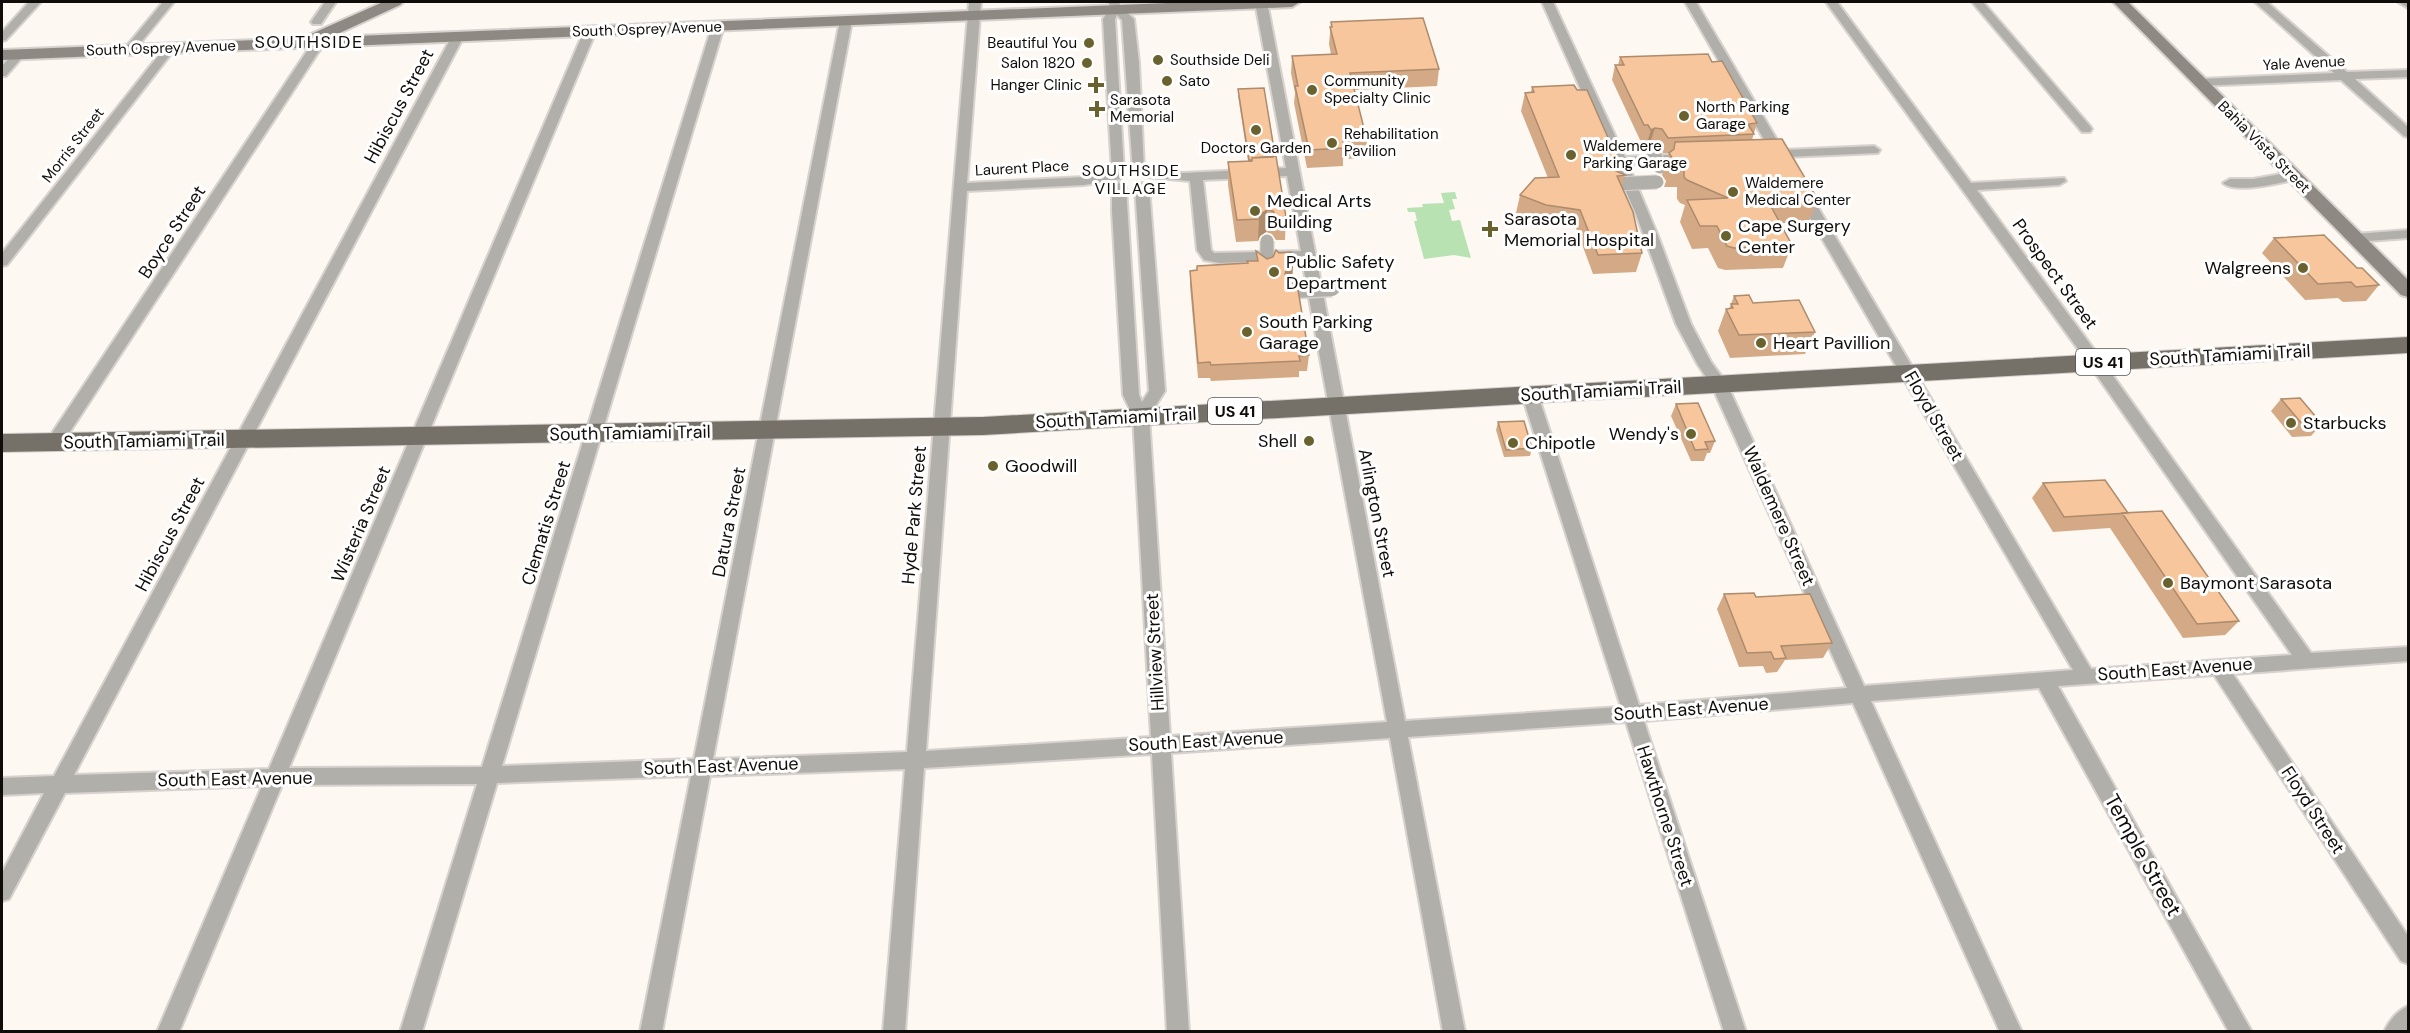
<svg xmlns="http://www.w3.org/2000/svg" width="2410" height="1033" font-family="'DM Sans',sans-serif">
<rect width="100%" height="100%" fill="#fef8f3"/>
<path fill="#b8e2b1" d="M1455 192 1457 199H1452L1455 209 1449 210 1452 221 1460 220 1471 258 1454 255 1424 259 1414 221H1417L1415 212H1408L1407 208 1423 207 1422 204 1444 203 1441 193Z"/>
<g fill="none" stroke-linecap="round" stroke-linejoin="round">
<defs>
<path id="street" d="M29 2H41L6 40 2 41V32Z
M163 2H174L133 52H125V48Z
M325 2H336L321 24H313L311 22Z
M969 2H981L967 183 1084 177 1112 173 1103 19 1110 8 1109 2H1119L1121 7 1134 19 1139 63 1144 170 1183 173 1286 168 1255 2H1267L1405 721 1621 707 1522 395 1525 391H1535L1538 395 1639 705 1847 688 1712 386 1698 365 1676 324 1636 214 1542 2H1553L1625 157 1688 154 1694 158 1688 162 1628 164 1658 236 1691 324 1711 362 1727 384 1864 686 2073 670 1796 194 1803 190 1810 194 2091 669 2292 655 2091 367 1826 2H1837L1971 183 2064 178 2066 181 2059 185 1977 190 2101 359 2311 653 2408 647V661L2233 674 2408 936V964L2401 961 2214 675 2058 686 2252 1032H2229L2039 688 1871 701 2022 1032H2000L1853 703 1644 721 1746 1032H1724L1626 722 1408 737 1465 1032H1443L1390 738 1171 753 1189 1032H1167L1152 754 924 768 905 1032H883L905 769 710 776 662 1032H640L691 776 497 783 422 1032H400L477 784 282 785 179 1032H157L262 786 65 793 9 899 2 901V873L44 793 2 795V778L54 776 452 36 458 33 464 36 74 775 269 769 584 31 590 28 596 31 289 768 482 767 712 26 718 23 724 26 502 766 694 759 840 21 846 18 852 21 713 759 907 752ZM1117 15 1122 20 1133 172H1141L1142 176 1147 177 1190 181 1197 250 1204 260 1219 263 1302 260 1387 722 1170 736 1149 416 1165 391 1149 187 1142 183 1135 187 1149 391 1142 402 1139 395 1126 187 1119 183 1112 187V211L1123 395 1133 416 1151 737 926 751 967 191 1084 185 1120 179 1124 172 1115 19ZM1287 176 1301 251 1214 253 1211 250 1203 180Z
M1685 2H1696L1783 150 1874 146 1880 150 1878 153 1787 157V162L1782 163 1775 158 1765 157 1764 154 1765 151 1770 150Z
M1972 2H1983L2090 126 2092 129 2090 132H2082Z
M2255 2H2267L2347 72 2408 70V77L2355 79 2408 127V137L2404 136 2341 80 2197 86V80L2201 79 2334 73Z
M2398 2H2408V8Z
M319 39 325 42 60 447H48L46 443 48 439 313 42Z
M170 45 176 48 174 50 7 265 2 266V253L166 46Z
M19 50 25 54 6 76H2V66L15 52Z
M2292 172 2298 176 2297 179C2281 183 2235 194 2223 183L2230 179H2253Z
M2408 230V238L2355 242 2348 238 2355 234Z
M2408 1006V1032H2384C2389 1021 2397 1011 2408 1006Z"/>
<path id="secondary" d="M383 2H403L400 5 331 37 1192 2H1300L1292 7 2 60V50L307 38 309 35Z
M2113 2H2128L2408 280V297L2401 295Z"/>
<path id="primary" d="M2408 337V353L983 435 2 452V434L983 417Z"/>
</defs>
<use href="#street" stroke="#d8d2ce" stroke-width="4"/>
<use href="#secondary" stroke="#d8d2ce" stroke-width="4"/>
<use href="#primary" stroke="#d8d2ce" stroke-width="2"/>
<use href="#street" fill="#b1afaa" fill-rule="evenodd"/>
<use href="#secondary" fill="#8e8a83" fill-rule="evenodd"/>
<use href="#primary" fill="#757168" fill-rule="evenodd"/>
<defs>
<path id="street-bridge-far1" d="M1653 151 1660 167
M1616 184 1657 182
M1267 241V266"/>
<path id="street-bridge" d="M1294 290 1332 288"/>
</defs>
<use href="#street-bridge-far1" stroke="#d8d2ce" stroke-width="15" stroke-linecap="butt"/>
<use href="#street-bridge" stroke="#d8d2ce" stroke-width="19" stroke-linecap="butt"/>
<use href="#street-bridge-far1" stroke="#b1afaa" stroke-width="13"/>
<use href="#street-bridge" stroke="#b1afaa" stroke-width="16"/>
</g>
<path fill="#d4aa86" d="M1331 22 1439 69 1437 86 1354 90 1367 140 1365 158 1343 159V166L1307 168 1294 103 1295 93 1291 73 1292 56 1331 54 1329 44Z
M1620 57 1712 62 1757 123 1752 140 1818 200 1808 223H1780L1792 245 1783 268 1725 270 1718 268 1708 248 1692 249 1680 222 1685 205 1680 203 1677 199V187H1664L1666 181 1662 175 1669 153H1663L1658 144 1650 143 1646 146 1644 140H1640L1612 80 1615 65H1618Z
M1532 87 1614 170 1625 175 1622 187 1642 253 1636 272 1593 274 1576 228 1542 223 1516 213 1520 195 1548 178 1521 111 1525 93 1531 92Z
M1264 88 1286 217 1285 240H1276L1272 234 1266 232 1260 236 1258 241 1236 242 1228 185V162L1248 161 1238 96V89Z
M2274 238 2357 268 2379 285 2366 301 2343 302 2338 298 2305 300 2262 253Z
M1256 251 1267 259 1293 265 1292 280 1289 282 1309 355 1307 371H1299V377L1211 381 1210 378H1198L1190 286V271L1247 263 1256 261Z
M1734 296 1753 303 1815 332 1805 354 1730 358 1718 331 1726 309H1729Z
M2281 399 2322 424 2311 436 2292 437 2271 411Z
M1676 404 1715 441 1710 453H1707L1704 461H1691L1671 416Z
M1498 422 1532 448 1530 456 1504 457 1496 430Z
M2043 483 2128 513 2239 621 2225 635 2183 638 2110 528 2053 532 2032 498Z
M1724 594 1756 597 1832 643 1823 658 1785 660 1777 672 1766 673 1763 666 1739 667 1717 609Z"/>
<path fill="#ad8b6d" d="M1655 128 1650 143 1646 146 1651 130Z
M1617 158 1612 176 1613 162Z
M1267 210 1266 232 1260 236 1258 241 1259 219 1261 214Z
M1293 265 1292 280 1285 285V275L1286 269Z"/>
<path fill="#f7c69c" stroke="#ad8b6d" stroke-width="1.5" d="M1423 18 1439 69 1350 73 1367 140 1343 141 1344 148 1309 150 1295 86H1298L1292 56 1337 54 1330 27H1332L1331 22Z
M1708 54 1712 62 1722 61 1757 123 1748 124 1754 134 1668 138 1662 129 1655 128 1651 130 1648 125H1644L1615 65H1624L1620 57Z
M1574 85 1577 90H1587L1617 158 1613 162 1614 170 1625 175 1617 176 1633 212 1642 253 1598 255 1580 210 1546 205 1520 195 1535 178 1559 177 1525 93 1534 92 1532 87Z
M1264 88 1275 155H1272L1273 157 1252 158V160H1249L1238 89Z
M1782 139 1818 200 1768 201 1792 245 1734 248 1727 246 1717 226H1700L1687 200 1728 198 1687 180 1684 177V164L1671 165 1673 159 1669 153 1674 149 1675 142Z
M1276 156 1286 217 1277 218 1273 211 1267 210 1261 214 1259 219 1237 220 1228 162 1252 161V158Z
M2324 235 2357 268H2362L2379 285 2356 287 2351 282 2318 284 2274 238Z
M1276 250 1279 253 1291 252 1293 265 1286 269 1285 275 1290 283 1297 284 1309 355 1299 356 1300 361 1211 365 1210 362 1198 363 1190 271 1197 270V266L1248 263 1247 261H1258L1256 251 1267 259 1273 257Z
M1749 295 1753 303 1799 300 1815 332 1739 335 1726 309 1733 308 1731 304H1738L1734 296Z
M2300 398 2322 424 2303 425 2281 399Z
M1698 403 1715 441 1705 442 1708 449 1695 450 1676 404Z
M1524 421 1532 448 1506 450 1498 422Z
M2105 480 2128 513 2064 517 2043 483Z
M2162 511 2239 621 2197 624 2122 513Z
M1754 593 1756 597 1810 594 1832 643 1781 646 1786 658 1774 659 1771 652 1747 653 1724 594Z"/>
<g fill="#69622e" stroke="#fff" stroke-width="2">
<circle cx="1089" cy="43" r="6"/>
<circle cx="1158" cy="60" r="6"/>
<circle cx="1087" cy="63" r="6"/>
<circle cx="1167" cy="81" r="6"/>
<path d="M1093 76h6v6h6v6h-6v6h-6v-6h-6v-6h6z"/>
<circle cx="1312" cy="90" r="6"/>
<path d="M1094 100h6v6h6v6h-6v6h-6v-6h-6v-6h6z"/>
<circle cx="1684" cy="116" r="6"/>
<circle cx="1256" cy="130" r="6"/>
<circle cx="1332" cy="143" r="6"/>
<circle cx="1571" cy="155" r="6"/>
<circle cx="1733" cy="192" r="6"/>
<circle cx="1255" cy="211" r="6"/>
<path d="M1487 220h6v6h6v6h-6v6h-6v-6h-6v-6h6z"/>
<circle cx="1726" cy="236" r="6"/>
<circle cx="2303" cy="268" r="6"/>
<circle cx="1274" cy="272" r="6"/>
<circle cx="1247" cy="332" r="6"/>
<circle cx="1761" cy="343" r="6"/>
<circle cx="2291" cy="423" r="6"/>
<circle cx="1691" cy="434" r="6"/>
<circle cx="1309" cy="441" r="6"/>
<circle cx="1513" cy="443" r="6"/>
<circle cx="993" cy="466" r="6"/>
<circle cx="2168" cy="583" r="6"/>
</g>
<g text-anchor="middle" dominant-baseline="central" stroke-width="6" stroke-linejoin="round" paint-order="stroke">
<g font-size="15" fill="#0f0c09" stroke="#fff">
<text transform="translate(647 29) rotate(-2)">South Osprey Avenue</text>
<text transform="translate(161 48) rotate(-2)">South Osprey Avenue</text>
<text transform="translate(2304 63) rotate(-3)">Yale Avenue</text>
<text transform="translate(73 145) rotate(-52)">Morris Street</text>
<text transform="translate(2264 147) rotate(45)">Bahia Vista Street</text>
<text transform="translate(1022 168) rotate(-3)">Laurent Place</text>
</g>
<g font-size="15" fill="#0f0c09" stroke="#fff" text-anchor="start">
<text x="1077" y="43" text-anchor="end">Beautiful You</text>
<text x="1170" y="60">Southside Deli</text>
<text x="1075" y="63" text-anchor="end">Salon 1820</text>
<text x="1179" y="81">Sato</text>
<text x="1324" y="81">Community<tspan x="1324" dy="17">Specialty Clinic</tspan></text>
<text x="1082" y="85" text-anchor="end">Hanger Clinic</text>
<text x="1110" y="100">Sarasota<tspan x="1110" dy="17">Memorial</tspan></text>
<text x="1696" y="107">North Parking<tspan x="1696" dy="17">Garage</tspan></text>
<text x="1344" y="134">Rehabilitation<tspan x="1344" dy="17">Pavilion</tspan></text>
<text x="1583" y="146">Waldemere<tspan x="1583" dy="17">Parking Garage</tspan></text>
<text x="1256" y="148" text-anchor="middle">Doctors Garden</text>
<text x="1745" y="183">Waldemere<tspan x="1745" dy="17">Medical Center</tspan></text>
</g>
<g font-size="16" letter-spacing="1.5" fill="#0f0c09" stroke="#fff">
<text x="1131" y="170">SOUTHSIDE<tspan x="1131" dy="18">VILLAGE</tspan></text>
</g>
<g fill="#fff" stroke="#575553" stroke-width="1.5">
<rect x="2076" y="349" width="54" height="26" rx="4.5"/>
<rect x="1208" y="398" width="54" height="26" rx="4.5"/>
</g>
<g font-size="16" font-weight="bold" fill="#0f0c09">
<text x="2103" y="362">US 41</text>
<text x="1235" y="411">US 41</text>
</g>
<g font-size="18" letter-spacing="1.5" fill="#0f0c09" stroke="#fff">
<text x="309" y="42">SOUTHSIDE</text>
</g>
<g font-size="18" fill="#0f0c09" stroke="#fff">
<text transform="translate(399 106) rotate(-62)">Hibiscus Street</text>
<text transform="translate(172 232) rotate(-57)">Boyce Street</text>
<text transform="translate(2055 274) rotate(54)">Prospect Street</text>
<text transform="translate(2230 355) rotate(-3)">South Tamiami Trail</text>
<text transform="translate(1601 391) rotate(-3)">South Tamiami Trail</text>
<text transform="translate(1934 416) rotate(60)">Floyd Street</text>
<text transform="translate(1116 418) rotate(-3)">South Tamiami Trail</text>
<text transform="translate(630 433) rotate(-1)">South Tamiami Trail</text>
<text transform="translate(144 441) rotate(-1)">South Tamiami Trail</text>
<text transform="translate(1377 513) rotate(79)">Arlington Street</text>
<text transform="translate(914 515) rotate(-85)">Hyde Park Street</text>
<text transform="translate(1779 516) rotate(66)">Waldemere Street</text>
<text transform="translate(729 522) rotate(-79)">Datura Street</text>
<text transform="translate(546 523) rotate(-73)">Clematis Street</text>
<text transform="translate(361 524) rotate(-67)">Wisteria Street</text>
<text transform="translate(170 534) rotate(-62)">Hibiscus Street</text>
<text transform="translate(1155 652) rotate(-93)">Hillview Street</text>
<text transform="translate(2175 669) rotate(-4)">South East Avenue</text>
<text transform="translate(1691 709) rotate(-4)">South East Avenue</text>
<text transform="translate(1206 741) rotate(-3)">South East Avenue</text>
<text transform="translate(721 766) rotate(-2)">South East Avenue</text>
<text transform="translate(235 779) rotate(-1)">South East Avenue</text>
<text transform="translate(2313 810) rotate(57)">Floyd Street</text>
<text transform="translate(1665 816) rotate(72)">Hawthorne Street</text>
</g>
<g font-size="18" fill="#0f0c09" stroke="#fff" text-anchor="start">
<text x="1267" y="201">Medical Arts<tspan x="1267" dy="21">Building</tspan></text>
<text x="1504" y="219">Sarasota<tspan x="1504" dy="21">Memorial Hospital</tspan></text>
<text x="1738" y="226">Cape Surgery<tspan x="1738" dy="21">Center</tspan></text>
<text x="1286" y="262">Public Safety<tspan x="1286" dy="21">Department</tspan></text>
<text x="2291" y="268" text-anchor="end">Walgreens</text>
<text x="1259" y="322">South Parking<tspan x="1259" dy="21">Garage</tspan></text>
<text x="1773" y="343">Heart Pavillion</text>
<text x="2303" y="423">Starbucks</text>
<text x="1679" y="434" text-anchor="end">Wendy's</text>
<text x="1297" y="441" text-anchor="end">Shell</text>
<text x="1525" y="443">Chipotle</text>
<text x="1005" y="466">Goodwill</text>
<text x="2180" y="583">Baymont Sarasota</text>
</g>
<g font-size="21" fill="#0f0c09" stroke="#fff">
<text transform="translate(2143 855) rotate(61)">Temple Street</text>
</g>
</g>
<rect width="2410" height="1033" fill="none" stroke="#0f0c09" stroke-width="6"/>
</svg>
